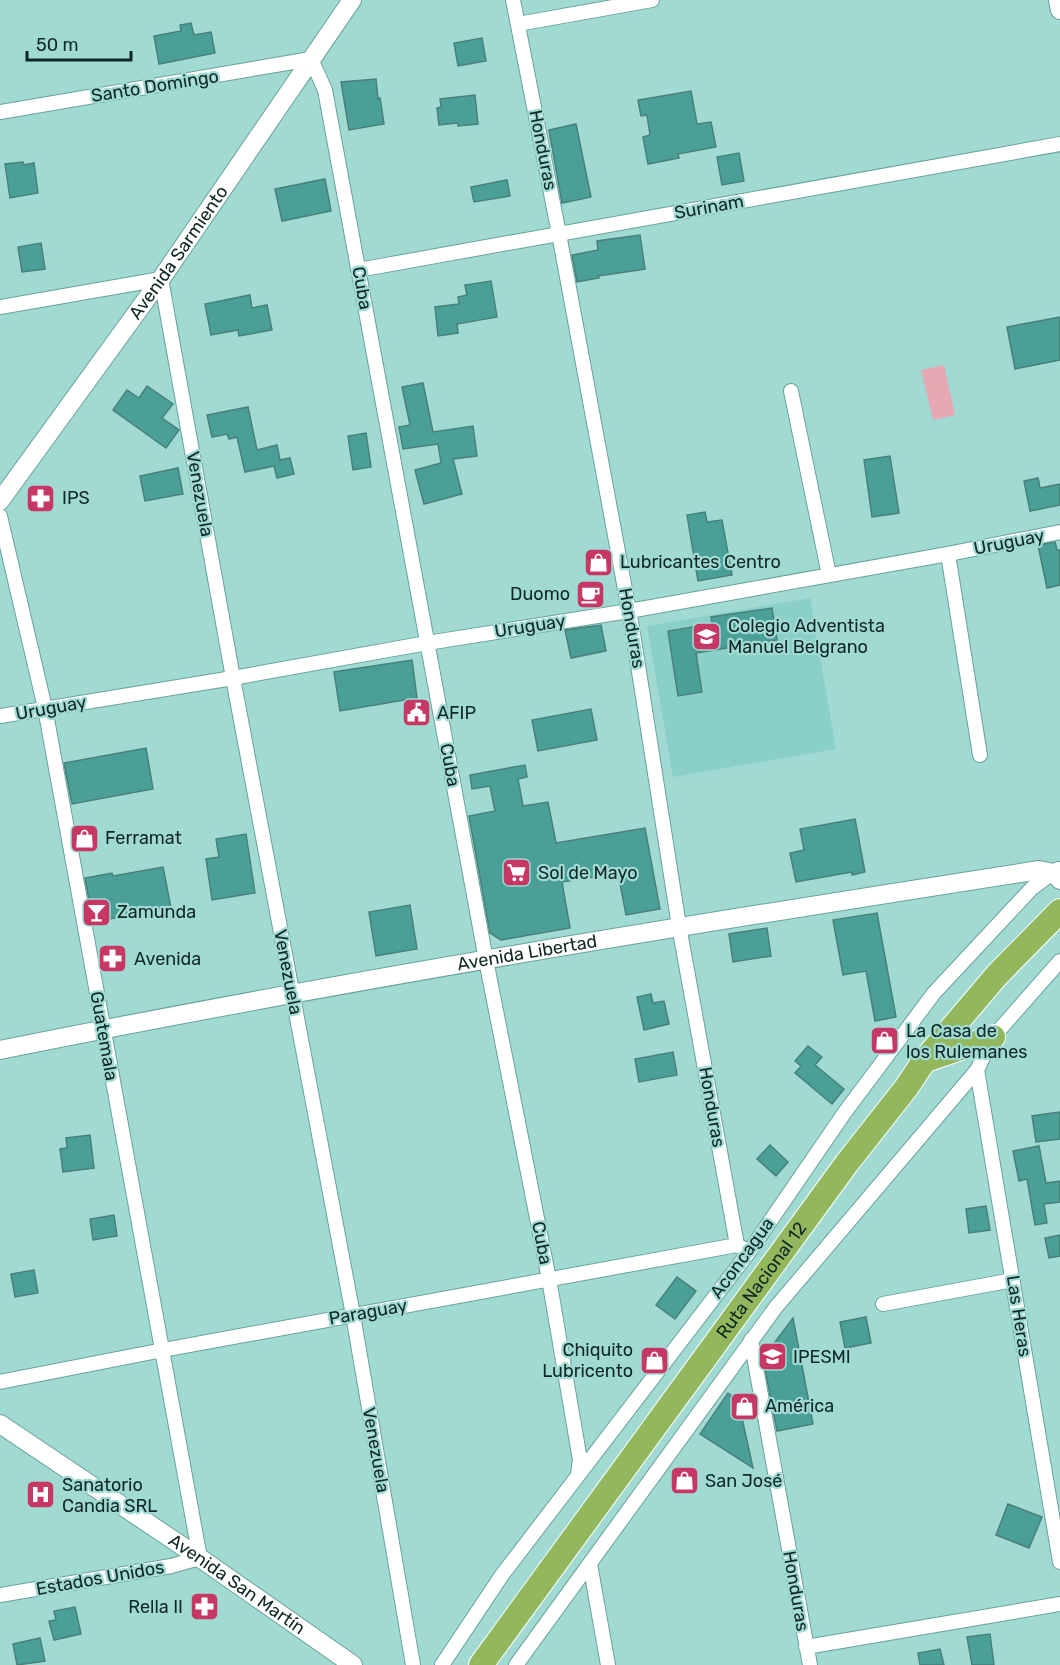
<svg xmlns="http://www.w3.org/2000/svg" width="1060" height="1665" font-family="Rubik,sans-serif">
<rect width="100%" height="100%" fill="#a0dad3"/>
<path fill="#8bd0c8" d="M810 598 836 749 673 777 647 626Z"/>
<path fill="#e6a8b3" d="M944 365 955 415 933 420 921 370Z"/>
<path fill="#4a9f97" stroke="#48807a" stroke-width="1.5" d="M191 23 194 35 211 32 215 53 159 64 154 36 181 31 180 25Z
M482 38 486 61 458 66 454 43Z
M376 79 378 99 380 98 384 124 349 130 341 82Z
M691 91 697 124 711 122 716 147 678 154 679 158 648 164 643 137 650 135 647 115 641 116 638 100Z
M475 95 478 124 458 126V123L439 125 437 108 441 107 440 99Z
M576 124 591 197 562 203 549 130Z
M739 153 744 181 722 185 717 157Z
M23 162 24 165 34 163 38 193 10 198 5 164Z
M325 179 331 211 282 221 275 189Z
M507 180 510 196 474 202 471 187Z
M640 235 645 269 598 276 599 278 577 282 572 255 598 250 597 241Z
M41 243 45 269 22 272 18 247Z
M491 281 497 317 457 324 458 333 438 336 435 307 459 304 458 297 467 295 465 285Z
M250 295 252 308 267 305 272 330 239 336 238 330 211 335 205 304Z
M1060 317V360L1015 369 1007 327Z
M423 383 433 432 473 426 477 456 453 459 462 494 424 504 415 470 441 463 438 444 403 449 399 427 410 425 402 387Z
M147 386 173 404 162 418 179 430 166 448 113 410 127 390 139 398Z
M248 407 257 450 277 445 280 460 290 458 294 474 277 478 274 466 245 472 237 437 229 439 227 434 212 437 207 415Z
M366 433 371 467 353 470 348 436Z
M890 456 899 513 872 517 864 460Z
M178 468 183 494 145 501 140 476Z
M1038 478 1040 488 1060 484V505L1030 511 1024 481Z
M705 512 707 522 722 520 732 575 698 581 687 515Z
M1055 542 1057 550H1060V585L1047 588 1038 545Z
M772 608 777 640 696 653 702 692 678 696 668 631 712 624 711 617Z
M601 625 606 651 571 658 565 630Z
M412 660 417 698 340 711 334 672Z
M591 709 597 740 538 751 532 720Z
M146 748 153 789 72 804 64 763Z
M525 765 527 777 518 779 523 806 548 802 556 843 645 828 660 909 626 915 618 873 562 882 570 928 501 940 490 933 469 816 495 811 490 786 472 789 470 775Z
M855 819 865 872 852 875V872L796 882 790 853 804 850 800 829Z
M246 834 255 893 212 900 206 859 219 857 216 839Z
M163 867 171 908 93 922 85 878 112 873 113 876Z
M410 905 417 949 376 956 369 912Z
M877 913 896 1017 875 1021 866 971 843 975 833 920Z
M767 928 771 956 733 962 729 934Z
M651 994 653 1003 664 1001 669 1024 644 1030 637 997Z
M808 1046 822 1057 815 1065 844 1089 832 1104 795 1073 801 1066 795 1061Z
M673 1052 677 1075 639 1082 635 1059Z
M1060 1112V1139L1036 1142 1032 1116Z
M90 1135 94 1168 63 1172 60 1149 67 1148 66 1138Z
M770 1145 788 1162 776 1176 757 1159Z
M1039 1146 1046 1183 1060 1181V1202L1044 1204 1047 1223 1035 1225 1027 1179 1019 1181 1013 1151Z
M986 1206 990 1230 969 1233 966 1209Z
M114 1215 117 1236 93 1240 90 1219Z
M1060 1235V1256L1049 1258 1045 1238Z
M34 1270 38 1293 15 1297 11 1274Z
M677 1277 696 1291 675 1319 656 1305Z
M866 1317 871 1343 845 1348 840 1322Z
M793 1318 813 1424 777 1431 763 1358Z
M728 1393 738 1400 753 1468 700 1434Z
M1008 1504 1042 1517 1029 1548 996 1535Z
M75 1607 81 1634 54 1640 49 1621 56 1620 54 1611Z
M990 1634 994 1665H972L967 1637Z
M40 1638 45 1661 17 1665 13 1644Z
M940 1649 944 1665H920L918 1653Z"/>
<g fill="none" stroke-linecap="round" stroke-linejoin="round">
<defs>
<path id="street" d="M513 0 559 234 632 627 679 926 737 1245 749 1252
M518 24 652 0
M0 112 311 59 325 90 486 960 549 1279 580 1460 578 1474
M358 270 1060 144
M0 307 161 279 233 678 353 1315 413 1665
M791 391 829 575
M0 516 45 708 200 1558 171 1566 0 1595
M948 554 980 755
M0 716 233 678 427 643 629 611 948 554 1060 532
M977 1070 1060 1562
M883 1304 1013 1280
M751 1340 810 1665
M0 1382 163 1350 737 1245
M590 1564 608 1665
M806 1647 1060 1604
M442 1665 502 1575 749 1252 845 1112 934 993 1032 888 1058 869
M516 1665 776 1307 977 1070 993 1037 1060 961"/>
<g id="secondary">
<path d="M1058 0 1060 10"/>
<path id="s1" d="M0 501 161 279 352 0"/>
<path id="s2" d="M0 1050C345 980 692 924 1039 870L1054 873 1060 880"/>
<path id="s3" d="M0 1424 200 1558 353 1665"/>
</g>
<g id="highway">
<path d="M926 1060 993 1037"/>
<path id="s4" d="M481 1665 847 1163 906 1088 924 1061 997 975 1060 911"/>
</g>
</defs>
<use href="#street" stroke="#69a29c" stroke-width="16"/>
<use href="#secondary" stroke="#69a29c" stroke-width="20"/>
<use href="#highway" stroke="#fff" stroke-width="26"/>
<use href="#street" stroke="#fff" stroke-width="14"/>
<use href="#secondary" stroke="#fff" stroke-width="18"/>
<use href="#highway" stroke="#93b75d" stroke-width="24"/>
</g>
<defs>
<symbol id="pharmacy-square" viewBox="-11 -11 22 22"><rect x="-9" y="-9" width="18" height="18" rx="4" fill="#c63863" stroke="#a0dad3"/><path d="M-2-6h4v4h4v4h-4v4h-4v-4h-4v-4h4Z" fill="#fff"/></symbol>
<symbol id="shop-square" viewBox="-11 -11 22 22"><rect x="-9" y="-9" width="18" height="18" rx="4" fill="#c63863" stroke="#a0dad3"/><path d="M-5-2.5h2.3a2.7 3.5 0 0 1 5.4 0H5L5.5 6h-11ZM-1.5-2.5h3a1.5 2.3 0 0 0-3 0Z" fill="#fff"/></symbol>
<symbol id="cafe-square" viewBox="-11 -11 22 22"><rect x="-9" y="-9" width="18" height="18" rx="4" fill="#c63863" stroke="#a0dad3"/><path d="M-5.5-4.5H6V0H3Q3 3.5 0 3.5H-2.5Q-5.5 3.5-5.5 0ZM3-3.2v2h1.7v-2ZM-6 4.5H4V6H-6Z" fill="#fff"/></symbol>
<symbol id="school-square" viewBox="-11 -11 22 22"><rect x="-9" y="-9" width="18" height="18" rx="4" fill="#c63863" stroke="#a0dad3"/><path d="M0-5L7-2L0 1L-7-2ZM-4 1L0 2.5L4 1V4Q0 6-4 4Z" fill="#fff"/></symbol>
<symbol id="civic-square" viewBox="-11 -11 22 22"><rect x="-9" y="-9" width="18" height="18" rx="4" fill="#c63863" stroke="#a0dad3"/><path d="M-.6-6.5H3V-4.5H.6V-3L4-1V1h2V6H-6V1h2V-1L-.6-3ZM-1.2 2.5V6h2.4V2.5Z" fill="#fff"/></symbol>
<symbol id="supermarket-square" viewBox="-11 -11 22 22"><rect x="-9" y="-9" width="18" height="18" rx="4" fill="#c63863" stroke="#a0dad3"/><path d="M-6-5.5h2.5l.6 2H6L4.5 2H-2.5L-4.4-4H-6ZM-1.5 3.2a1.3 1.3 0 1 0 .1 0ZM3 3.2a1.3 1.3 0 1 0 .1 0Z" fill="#fff"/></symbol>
<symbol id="bar-square" viewBox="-11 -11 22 22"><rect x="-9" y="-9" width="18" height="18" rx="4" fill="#c63863" stroke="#a0dad3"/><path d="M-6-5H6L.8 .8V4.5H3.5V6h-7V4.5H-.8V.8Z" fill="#fff"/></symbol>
<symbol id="hospital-square" viewBox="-11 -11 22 22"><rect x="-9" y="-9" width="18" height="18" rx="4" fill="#c63863" stroke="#a0dad3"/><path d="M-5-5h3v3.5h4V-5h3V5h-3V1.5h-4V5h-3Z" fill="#fff"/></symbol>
</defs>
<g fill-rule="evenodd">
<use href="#pharmacy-square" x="24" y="482" width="33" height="33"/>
<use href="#shop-square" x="582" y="546" width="33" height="33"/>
<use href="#cafe-square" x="574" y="578" width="33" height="33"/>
<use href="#school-square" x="690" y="620" width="33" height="33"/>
<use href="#civic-square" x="400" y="696" width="33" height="33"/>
<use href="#shop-square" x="68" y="822" width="33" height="33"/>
<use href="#supermarket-square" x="500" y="856" width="33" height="33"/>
<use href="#bar-square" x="80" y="896" width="33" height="33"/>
<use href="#pharmacy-square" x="96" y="942" width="33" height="33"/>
<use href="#shop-square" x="868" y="1024" width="33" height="33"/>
<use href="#school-square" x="756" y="1340" width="33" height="33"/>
<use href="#shop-square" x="638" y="1344" width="33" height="33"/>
<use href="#shop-square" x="728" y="1390" width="33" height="33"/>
<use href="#shop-square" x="668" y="1464" width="33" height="33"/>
<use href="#hospital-square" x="24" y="1478" width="33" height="33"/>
<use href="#pharmacy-square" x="188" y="1590" width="33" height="33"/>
</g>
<g text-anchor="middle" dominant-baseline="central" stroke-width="4.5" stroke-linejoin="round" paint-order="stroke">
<g font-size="18" fill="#0f2725" stroke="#a0dad3">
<text transform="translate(155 86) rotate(-9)">Santo Domingo</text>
<text transform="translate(543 150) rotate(79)">Honduras</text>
<text transform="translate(709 207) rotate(-10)">Surinam</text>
<text stroke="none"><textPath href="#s1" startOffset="306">Avenida Sarmiento</textPath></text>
<text transform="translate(362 288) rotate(80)">Cuba</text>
<text transform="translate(200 494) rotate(80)">Venezuela</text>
<text transform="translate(1009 542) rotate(-11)">Uruguay</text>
<text transform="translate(530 626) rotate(-9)">Uruguay</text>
<text transform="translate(632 628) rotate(80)">Honduras</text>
<text transform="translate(51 708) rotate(-10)">Uruguay</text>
<text transform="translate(450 765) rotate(79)">Cuba</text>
<text stroke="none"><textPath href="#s2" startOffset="536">Avenida Libertad</textPath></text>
<text transform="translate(288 972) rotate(79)">Venezuela</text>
<text transform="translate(104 1036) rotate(80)">Guatemala</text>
<text transform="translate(712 1107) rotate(80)">Honduras</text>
<text transform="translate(542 1243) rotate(79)">Cuba</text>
<text transform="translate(742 1258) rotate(-54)">Aconcagua</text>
<text stroke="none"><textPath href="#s4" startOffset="476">Ruta Nacional 12</textPath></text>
<text transform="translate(368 1312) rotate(-10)">Paraguay</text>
<text transform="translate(1019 1316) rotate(81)">Las Heras</text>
<text transform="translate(376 1450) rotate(80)">Venezuela</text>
<text transform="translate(100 1578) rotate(-10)">Estados Unidos</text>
<text stroke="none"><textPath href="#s3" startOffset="286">Avenida San Martín</textPath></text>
<text transform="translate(796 1591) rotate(80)">Honduras</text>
</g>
<g font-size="18" fill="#0f2725" stroke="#a0dad3" text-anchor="start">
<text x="62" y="498">IPS</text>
<text x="620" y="562">Lubricantes Centro</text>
<text x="570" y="594" text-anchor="end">Duomo</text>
<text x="728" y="626">Colegio Adventista<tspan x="728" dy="21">Manuel Belgrano</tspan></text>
<text x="437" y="713">AFIP</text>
<text x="105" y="838">Ferramat</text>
<text x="538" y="873">Sol de Mayo</text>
<text x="117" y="912">Zamunda</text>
<text x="134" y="959">Avenida</text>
<text x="906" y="1031">La Casa de<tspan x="906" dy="21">los Rulemanes</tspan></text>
<text x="633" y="1350" text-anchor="end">Chiquito<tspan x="633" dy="21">Lubricento</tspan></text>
<text x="793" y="1357">IPESMI</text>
<text x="765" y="1406">América</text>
<text x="705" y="1481">San José</text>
<text x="62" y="1485">Sanatorio<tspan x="62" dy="21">Candia SRL</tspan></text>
<text x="183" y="1607" text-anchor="end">Rella II</text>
</g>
</g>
<path d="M27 51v9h104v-9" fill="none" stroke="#0f2725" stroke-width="3"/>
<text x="36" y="51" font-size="18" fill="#0f2725" stroke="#a0dad3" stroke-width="4.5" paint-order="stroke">50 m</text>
</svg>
